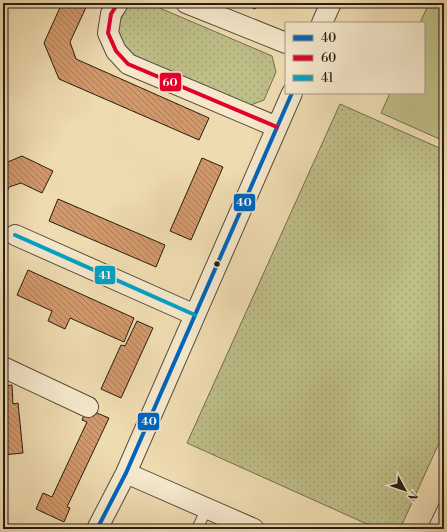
<svg xmlns="http://www.w3.org/2000/svg" width="447" height="532" font-family="'Libre Bodoni',serif">
<defs>
<pattern id="grass-dots" width="8" height="8" patternUnits="userSpaceOnUse"><rect width="8" height="8" fill="#bebe88"/><path d="M2 2h.1M6 6h.1" fill="none" stroke="#a3a374" stroke-width="1.8" stroke-linecap="round"/></pattern>
<pattern id="building-back-hatch" width="6" height="6" patternUnits="userSpaceOnUse"><rect width="6" height="6" fill="#d3986a"/><path d="M-1 5l2 2M0 0l6 6M5-1l2 2" fill="none" stroke="#ab7b56"/></pattern>
</defs>
<rect width="100%" height="100%" fill="#efdbb0"/>
<filter id="stains"><feTurbulence type="fractalNoise" baseFrequency=".005" numOctaves="4"/><feColorMatrix values="0 0 0 0 .2 0 0 0 0 .09 0 0 0 0 .02 0 0 0 .5 -.17"/></filter>
<radialGradient id="worn" r=".72"><stop offset=".6" stop-color="#630" stop-opacity="0"/><stop offset="1" stop-color="#630" stop-opacity=".3"/></radialGradient>
<path fill="url(#grass-dots)" stroke="#726e4e" d="M124 3H148L272 56 276 72 264 100 246 107 121 52 111 31Z
M340 104 444 150V432L400 529H378L187 443Z"/>
<path fill="#bebe88" stroke="#726e4e" d="M429 3H444V141L381 113 390 93H424V23H420Z"/>
<path fill="url(#building-back-hatch)" stroke="#261e14" d="M62 3H88L70 42 76 59 209 118 199 140 59 79 44 43Z
M242 3H258L255 9Z
M22 156 53 171 42 193 21 183 9 187 3 200V164Z
M202 158 223 167 191 240 170 231Z
M58 199 165 245 156 267 49 221Z
M28 270 134 318 124 342 70 318 65 329 48 321 52 311 17 295Z
M137 321 153 328 121 398 101 389 121 345 125 346Z
M12 385 13 404 18 403 23 453 3 455V386Z
M87 409 109 418 67 507 70 508 64 522 36 509 43 493 52 497 87 422 82 420Z
M3 468H5L7 490 3 491Z
M15 525V529H3V526Z"/>
<g fill="none" stroke-linecap="round" stroke-linejoin="round">
<defs>
<path id="lane" d="M197 529 207 508
M433 529 444 506"/>
<path id="street" d="M118 3 111 14 108 33 116 51 128 64 277 127
M186 3 286 43
M322 23 331 3
M15 235 195 315
M3 367 88 407
M126 473 254 529
M97 529 126 473 292 93"/>
</defs>
<use href="#lane" stroke="#584d3b" stroke-width="12"/>
<use href="#street" stroke="#584d3b" stroke-width="22"/>
<use href="#lane" stroke="#f5e8cc" stroke-width="10"/>
<use href="#street" stroke="#f5e8cc" stroke-width="20"/>
<defs>
<path id="bus-1" d="M97 529 126 473 292 93"/>
<path id="bus-2" d="M118 3 111 14 108 33 116 51 128 64 277 127"/>
<path id="bus-3" d="M15 235 195 315"/>
</defs>
<use href="#bus-1" stroke="#f5e8cc" stroke-width="7"/>
<use href="#bus-2" stroke="#f5e8cc" stroke-width="7"/>
<use href="#bus-3" stroke="#f5e8cc" stroke-width="7"/>
<use href="#bus-1" stroke="#0065bd" stroke-width="4"/>
<use href="#bus-2" stroke="#e4002b" stroke-width="4"/>
<use href="#bus-3" stroke="#02a2c5" stroke-width="4"/>
</g>
<circle fill="#261e14" stroke="#f5e8cc" stroke-width="1.5" cx="217" cy="264" r="3.5"/>
<g stroke="#f5e8cc" stroke-width="1.5">
<rect x="159" y="72" width="23" height="20" rx="4" fill="#e4002b"/>
<rect x="233" y="193" width="23" height="19" rx="4" fill="#0065bd"/>
<rect x="94" y="265" width="22" height="20" rx="4" fill="#02a2c5"/>
<rect x="137" y="412" width="23" height="19" rx="4" fill="#0065bd"/>
</g>
<g font-size="11" text-anchor="middle" font-weight="bold" fill="#fff">
<text x="170" y="86">60</text>
<text x="244" y="206">40</text>
<text x="105" y="279">41</text>
<text x="149" y="425">40</text>
</g>
<rect width="447" height="532" fill="none" stroke="#efdbb0" stroke-width="16"/>
<rect x="4" y="4" width="439" height="524" fill="none" stroke="#261e14" stroke-width="2"/>
<rect x="8" y="8" width="431" height="516" fill="none" stroke="#261e14"/>
<rect x="285" y="22" width="140" height="72" fill="#f5e8cc" stroke="#a29782"/>
<rect x="293" y="35" width="20" height="6" fill="#0065bd" stroke="#a29782"/>
<text x="321" y="42" font-size="12" fill="#261e14">40</text>
<rect x="293" y="55" width="20" height="6" fill="#e4002b" stroke="#a29782"/>
<text x="321" y="62" font-size="12" fill="#261e14">60</text>
<rect x="293" y="75" width="20" height="6" fill="#02a2c5" stroke="#a29782"/>
<text x="321" y="82" font-size="12" fill="#261e14">41</text>
<g transform="translate(405 490) rotate(130)" stroke="#f5e8cc" stroke-width="3" paint-order="stroke">
<path d="M0-3L7 15L0 10L-7 15Z" fill="#261e14"/>
<text y="-6" font-size="11" font-weight="bold" text-anchor="middle" fill="#261e14">N</text>
</g>
<rect width="100%" height="100%" filter="url(#stains)"/>
<rect width="100%" height="100%" fill="url(#worn)"/>
</svg>
